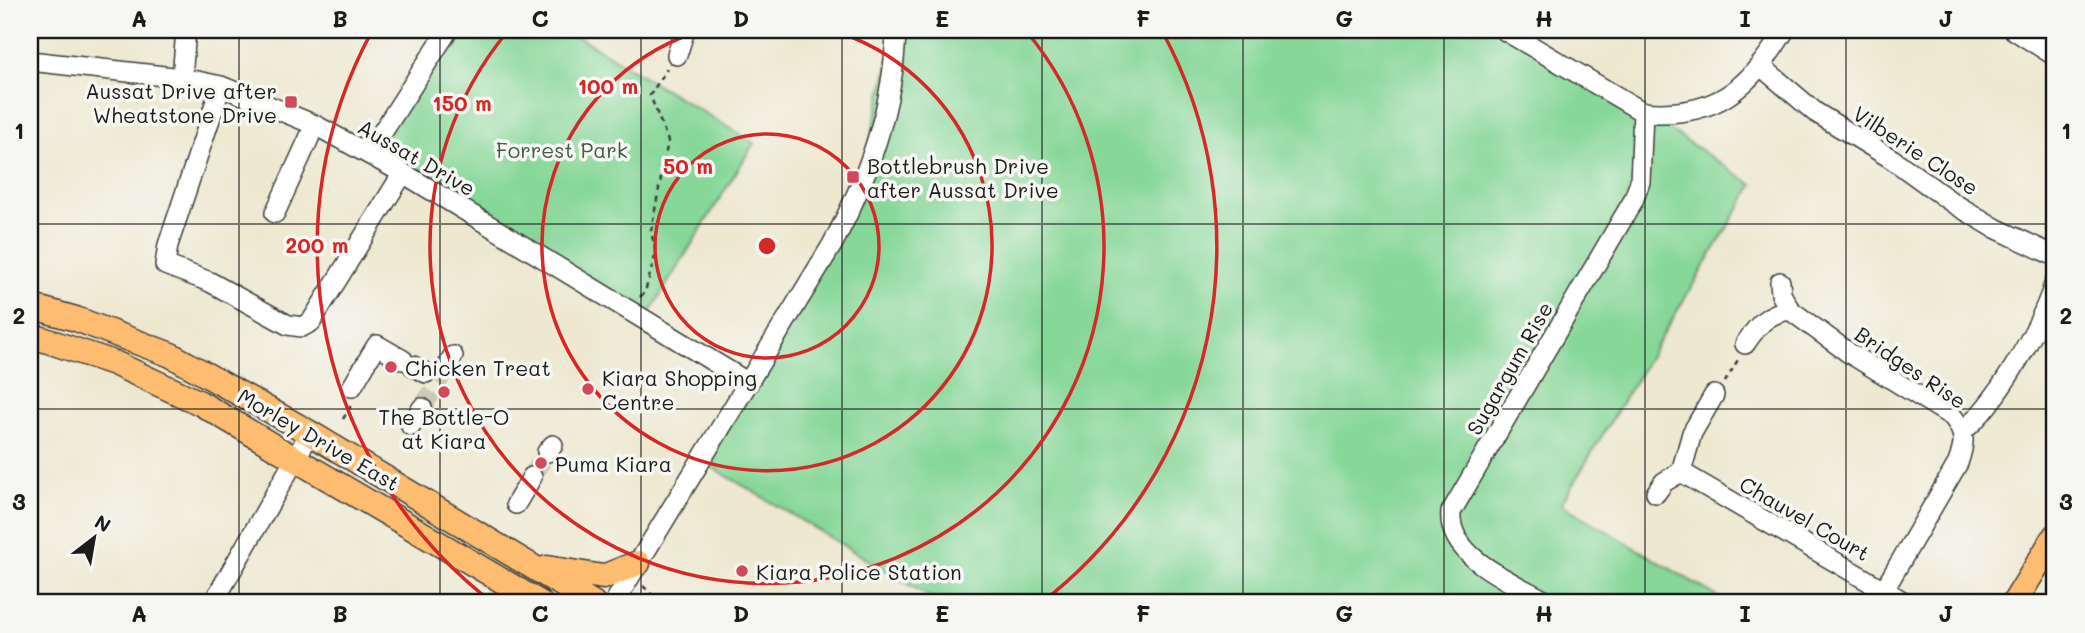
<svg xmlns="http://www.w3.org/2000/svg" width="2085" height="633" font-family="Mali,sans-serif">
<rect width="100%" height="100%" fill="#f6f6f2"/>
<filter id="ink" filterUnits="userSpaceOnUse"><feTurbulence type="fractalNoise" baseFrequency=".0143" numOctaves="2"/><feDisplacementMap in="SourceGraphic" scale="14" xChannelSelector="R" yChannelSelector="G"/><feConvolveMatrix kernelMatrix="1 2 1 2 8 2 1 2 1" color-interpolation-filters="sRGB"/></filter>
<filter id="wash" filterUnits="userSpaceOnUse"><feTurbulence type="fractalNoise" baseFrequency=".00686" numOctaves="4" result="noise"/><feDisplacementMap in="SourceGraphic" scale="28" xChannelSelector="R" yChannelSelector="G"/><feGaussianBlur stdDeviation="1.57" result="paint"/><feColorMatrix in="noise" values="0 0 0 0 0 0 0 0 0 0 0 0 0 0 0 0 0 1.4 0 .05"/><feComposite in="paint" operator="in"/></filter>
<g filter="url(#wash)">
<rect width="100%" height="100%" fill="#eee8d0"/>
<path fill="#86d798" stroke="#517a5a" stroke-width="2" d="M448 30H567L754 143 645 320 369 153Z
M896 30H1504L1643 112 1753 185 1561 504 1728 603H940L700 460 857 199Z"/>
</g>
<g filter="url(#ink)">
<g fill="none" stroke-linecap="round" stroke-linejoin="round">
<path stroke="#cec9b5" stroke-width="19" stroke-dasharray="19 10" stroke-linecap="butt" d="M422 408 448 365
M532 477 547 452"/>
<defs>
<path id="minor" d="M1504 30 1643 112C1717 119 1749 87 1785 30
M2014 30 2055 56
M677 55 685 30
M30 61 182 78 221 86 315 125 403 173 747 382
M1762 67 1815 112 1892 159 1953 203 1995 228 2055 256
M182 78 186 30
M221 86 168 245 165 265 210 282 288 325 302 327 311 322 403 173
M369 153 448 30
M275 213 315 125
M1790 310 1849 353 1953 417C1966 434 1965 443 1958 463L1884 590
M1745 344C1758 325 1767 313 1790 310L1781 294 1780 282
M369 358 377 345 403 360
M448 365 453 356
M413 366 426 373
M352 387 365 365
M411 426 422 408
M1963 431C1998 402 2041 326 2055 282
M547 452 553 445
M1681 472 1906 603
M1656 493 1664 482 1681 472 1692 433 1714 395
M516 504 532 477
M213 603 310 433
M614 603 832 245C868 177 894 107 896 30
M1549 603C1515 583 1447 558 1451 512L1633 201 1640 182 1643 112"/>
<path id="major" d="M30 306 76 319 171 355 310 433 593 603
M30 335 114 363 200 403 540 603
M547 568 603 577 638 563
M2014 603 2055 536"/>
</defs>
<use href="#minor" stroke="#3c3b37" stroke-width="22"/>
<use href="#major" stroke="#3c3b37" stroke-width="27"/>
<path stroke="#3c3b37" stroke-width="2.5" stroke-dasharray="5 5" stroke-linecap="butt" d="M640 297 645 292 656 253 651 231 668 141 650 95 667 69
M1725 382 1739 358
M343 419 352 404
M643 586 661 603"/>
<use href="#minor" stroke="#fff" stroke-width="19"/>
<use href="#major" stroke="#febc70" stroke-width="24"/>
</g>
</g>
<path fill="none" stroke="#1c1c1c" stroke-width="2" stroke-opacity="0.55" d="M239 30V603M440 30V603M641 30V603M842 30V603M1042 30V603M1243 30V603M1444 30V603M1645 30V603M1846 30V603M30 224H2055M30 409H2055"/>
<g fill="none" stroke="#d62828" stroke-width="3.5">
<circle cx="767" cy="246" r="112"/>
<path d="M831 30A225 225 0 1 1 703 30"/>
<path d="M1027 32A337 337 0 1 1 507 32"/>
<path d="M493 603A450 450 0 0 1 372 31M1162 31A450 450 0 0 1 1041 603"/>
</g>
<g fill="#d1495b" stroke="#f6f6f2" stroke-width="2.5">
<rect x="284" y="95" width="14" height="14" rx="3.5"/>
<rect x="846" y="170" width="14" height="14" rx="3.5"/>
<circle cx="391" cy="367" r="7"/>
<circle cx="588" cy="389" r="7"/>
<circle cx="444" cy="392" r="7"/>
<circle cx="541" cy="463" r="7"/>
<circle cx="742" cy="571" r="7"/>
</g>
<g text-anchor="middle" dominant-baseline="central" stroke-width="7" stroke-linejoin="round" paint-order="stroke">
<g font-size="21" fill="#1c1c1c" stroke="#f6f6f2" text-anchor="start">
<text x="277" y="90" text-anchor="end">Aussat Drive after<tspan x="277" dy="24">Wheatstone Drive</tspan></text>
<text x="867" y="165">Bottlebrush Drive<tspan x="867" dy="24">after Aussat Drive</tspan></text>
<text x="405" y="367">Chicken Treat</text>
<text x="602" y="377">Kiara Shopping<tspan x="602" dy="24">Centre</tspan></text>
<text x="444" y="416" text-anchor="middle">The Bottle-O<tspan x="444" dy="24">at Kiara</tspan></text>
<text x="555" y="463">Puma Kiara</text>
<text x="756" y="571">Kiara Police Station</text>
</g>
<g font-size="21" fill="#415d47" stroke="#f6f6f2">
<text x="562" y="149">Forrest Park</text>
</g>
<g font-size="21" fill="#1c1c1c" stroke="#f6f6f2">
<text transform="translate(1916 150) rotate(33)">Vilberie Close</text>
<text transform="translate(417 157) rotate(30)">Aussat Drive</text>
<text transform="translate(1911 367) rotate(34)">Bridges Rise</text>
<text transform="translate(1509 368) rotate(-60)">Sugargum Rise</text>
<text transform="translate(319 439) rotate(30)">Morley Drive East</text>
<text transform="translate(1805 518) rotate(30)">Chauvel Court</text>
</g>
</g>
<circle cx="767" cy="246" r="10" fill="#d62828" stroke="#f6f6f2" stroke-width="3.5"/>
<g font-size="21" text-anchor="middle" font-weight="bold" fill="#d62828" stroke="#f6f6f2" stroke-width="7" stroke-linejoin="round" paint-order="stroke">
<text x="608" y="94">100 m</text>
<text x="462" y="111">150 m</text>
<text x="688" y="174">50 m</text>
<text x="317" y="253">200 m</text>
</g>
<rect width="2085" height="633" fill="none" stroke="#f6f6f2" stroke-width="77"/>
<g transform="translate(94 538) rotate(31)" stroke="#f6f6f2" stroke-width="5" paint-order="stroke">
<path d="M0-5L12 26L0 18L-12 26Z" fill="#1c1c1c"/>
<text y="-10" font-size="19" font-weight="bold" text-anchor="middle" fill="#1c1c1c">N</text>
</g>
<rect x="38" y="38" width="2008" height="556" fill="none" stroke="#1c1c1c" stroke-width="2.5"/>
<g font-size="23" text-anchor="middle" font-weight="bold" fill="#1c1c1c">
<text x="139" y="27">A</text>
<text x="340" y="27">B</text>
<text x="540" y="27">C</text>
<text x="741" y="27">D</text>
<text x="942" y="27">E</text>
<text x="1143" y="27">F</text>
<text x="1344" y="27">G</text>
<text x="1544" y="27">H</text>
<text x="1745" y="27">I</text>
<text x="1946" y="27">J</text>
<text x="19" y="139">1</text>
<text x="2066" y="139">1</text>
<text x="19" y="324">2</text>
<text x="2066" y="324">2</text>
<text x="19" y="510">3</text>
<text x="2066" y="510">3</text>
<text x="139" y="622">A</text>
<text x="340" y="622">B</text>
<text x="540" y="622">C</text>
<text x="741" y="622">D</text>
<text x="942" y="622">E</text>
<text x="1143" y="622">F</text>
<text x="1344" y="622">G</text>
<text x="1544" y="622">H</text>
<text x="1745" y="622">I</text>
<text x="1946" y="622">J</text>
</g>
</svg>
